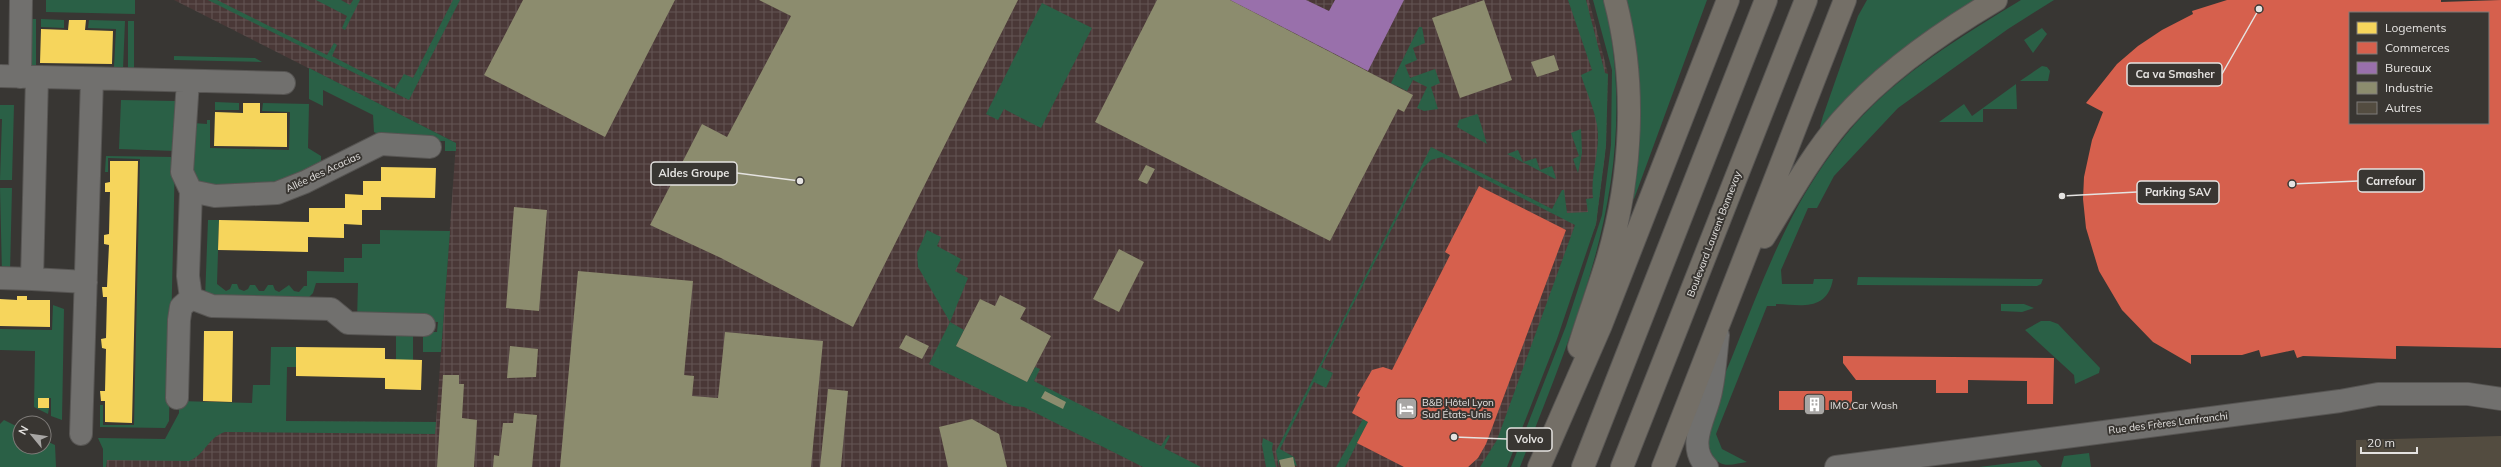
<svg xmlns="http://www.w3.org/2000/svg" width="2501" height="467" font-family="Mulish,sans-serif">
<defs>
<pattern id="industrial-grid" width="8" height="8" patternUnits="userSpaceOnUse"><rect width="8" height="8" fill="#4a3837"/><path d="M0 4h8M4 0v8" fill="none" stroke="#645554"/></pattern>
</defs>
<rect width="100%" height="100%" fill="#383633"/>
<path fill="url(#industrial-grid)" d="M174 0H1589L1608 74 1606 146 1596 224 1506 467H103V449H194V421L436 422 456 143Z"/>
<path fill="#2a6046" d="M46 0H135V14L46 12Z
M208 0H217L327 55 334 43 337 45 332 56 395 89 404 74 413 78 453 0H460L409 100Z
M316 0H341L350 5 353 0H360L345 30 342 28 347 16Z
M1568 0H1586L1605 73 1608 74 1606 146 1596 224 1557 339 1507 467H1480L1497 440 1575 225 1442 157 1431 160 1423 168 1321 367 1333 373 1326 388 1314 382 1280 449 1294 457 1297 466 1279 460V467L1276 451 1431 147 1552 209 1562 190H1564L1567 213 1588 212 1586 199 1593 198C1590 174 1601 150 1597 125 1594 108 1586 91 1581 75L1592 70Z
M1593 0H1604C1644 170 1580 312 1520 467H1511L1566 326 1602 215 1611 145 1612 70Z
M1623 0H1707L1634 199 1631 197Z
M1867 0H1983L1822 130 1820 127 1823 116 1858 16Z
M2021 0H2054L2008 29 1898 108 1834 176 1817 208H1808L1781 270 1782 284H1813L1814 279H1833C1827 312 1800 305 1776 304V306H1767L1716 434 1722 449 1747 462C1739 463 1727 467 1720 463 1713 459 1707 447 1707 439 1707 411 1722 382 1732 357 1753 305 1772 253 1799 204 1815 176 1833 149 1854 125 1900 73 1962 36 2021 0Z
M1042 3 1092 28 1041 128 1004 109 998 120 986 114Z
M31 19H36V66L114 67 116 29 88 28 89 20 125 21 123 69 30 71Z
M41 19 64 20V28L41 27Z
M128 21H134V69H128Z
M1419 27H1422L1425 43 1413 48 1417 60 1405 65 1410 78 1435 69 1440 83 1431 87 1438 109 1424 111 1417 108 1427 87 1413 80 1407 91 1391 83Z
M2042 28 2047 34 2033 53 2024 40Z
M174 56 255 58 262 62 174 60Z
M2042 66 2047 67 2050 71 2048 81H2020Z
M309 68 456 143V151H445V141L390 140 374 132 373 115 323 90V106L309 99Z
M2016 84 2017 109H1983V122H1939L1964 104 1972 116Z
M121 100 176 101 175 151 119 149Z
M215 102 239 103V110H215Z
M263 103 309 104 308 148 321 156V163L277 188 193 187V123L207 124V120H210V148L289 150 290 112 262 111Z
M0 105H14L12 180H0L2 119H0Z
M1477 114 1478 115 1487 144 1457 127 1459 120Z
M1581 129 1582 153 1578 173 1573 159 1579 156 1571 133Z
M1518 150 1523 162 1536 158 1540 170 1552 166 1556 178 1555 179 1507 154Z
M106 156 175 157 169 421 165 428 100 427V405H103V425H134L140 159 108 158V172H105Z
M0 188H12L10 273 2 274Z
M208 220H219L217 284 226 291 230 289 232 284H237L239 289 244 291 248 289 250 285H255L259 291H264L268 285H273L275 290 279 292 289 285 294 291 299 292 304 286H307V271L344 272V258H362V244H380V230L450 231 441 352H423V332H437L438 322 357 321 358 283H316L313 293 307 299H205Z
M927 230 941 237 937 246 961 259 955 271 968 278 950 322 964 330 956 346 1027 382 1035 367 1040 369 1034 381 1161 446 1168 435 1170 436 1164 448 1201 467H1143L1024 407 1013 406 929 364 950 322 918 267 917 253Z
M1858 277 2043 279 2041 284 2037 286 1857 285Z
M2001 304H2024L2034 308 2022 312 2001 311Z
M53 305 64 309 62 420 51 416V398H38V408H49L48 414 34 407 35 351 0 350V329L52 330Z
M2041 321H2050L2058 324 2100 368 2099 373 2075 384 2074 375 2025 330Z
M396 331 413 332V360H396Z
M271 347H296V367H287L286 421 436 422 435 434 225 432C208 437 205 455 189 461L107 460 106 467H103V449L98 438 165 439 179 413V401L252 403 253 385H270Z
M1363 419 1368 422 1345 467H1336Z
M4 420 20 428V447H44V440L55 445 56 467H0V424Z
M1263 438 1273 443 1272 449 1276 467H1266L1262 445Z
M2089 453 2091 467H2061L2064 456Z
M2036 460 2042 467H1979Z"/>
<path fill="#f6d55c" d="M69 20H86L85 30 113 31 112 64 40 63 41 29 68 30Z
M243 103H260V113H287V147L214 146 215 112 243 113Z
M110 161H138L132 423 105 422V401H101L100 391H105L106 349 102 348 101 339 106 338 107 297H103L102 287H107L109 245 104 244V235L109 234 110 192H105V183L110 182Z
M381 167 436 168 435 198 381 197V210H362V225L344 224V238L308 237V252L218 250 219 220 309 222V208H345V194L363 195V181H381Z
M17 296H27V300H50V327L0 326V299L17 300Z
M204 331H233L232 402 203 401Z
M296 347 385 348V359L422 360 421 390 385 389V378L296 376Z
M38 398H49V408H38Z"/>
<path fill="#d6604d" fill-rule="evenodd" d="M2227 0H2441V2L2501 0V348L2396 346V359L2303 356 2297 358 2294 350 2261 357 2259 350 2242 355H2191V364L2153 342 2122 310 2099 271 2086 228 2083 199 2084 177 2092 140 2103 112 2086 103 2117 64 2138 46 2162 30 2193 14 2192 11ZM2350 13H2488V123H2350Z
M1479 186 1566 230 1486 444 1478 458 1468 467H1404L1357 443 1368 422 1352 413 1360 397 1357 396 1372 370 1383 367 1392 370 1450 255 1445 252Z
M1843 356 2054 358 2053 404H2027V381L1968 380V393H1936V380H1856L1843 363Z
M1779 391H1852V410H1779Z"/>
<path fill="#9970ab" d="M1230 0H1306L1329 11 1335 0H1404L1368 71Z"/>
<path fill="#8c8c6e" d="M523 0H675L605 137 484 75Z
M759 0H1018L853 327 721 258 650 225 702 124 727 137 791 16Z
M1157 0H1230L1413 95 1404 112 1398 109 1330 241 1095 122Z
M1484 0 1512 80 1460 98 1432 18Z
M1554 55 1559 70 1537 77 1531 62Z
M1146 165 1155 169 1147 184 1138 180Z
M514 207 547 210 539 311 506 308Z
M1119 249 1144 262 1119 312 1093 299Z
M578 271 693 281 684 375 694 376 692 396 718 398 725 332 823 341 811 467H560Z
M1000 295 1026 308 1020 319 1051 336 1027 382 956 346 980 299 995 306Z
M906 335 929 346 922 359 899 348Z
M510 346 538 349 536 377 507 378Z
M443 375H459V384H464L462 418 477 420 474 467H437Z
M828 389 848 391 841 467H820Z
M1045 391 1066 402 1063 409 1041 398Z
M514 413 537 415 532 467H493L494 455 499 456 503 423H513Z
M972 419 999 434 1007 467H948L939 427Z
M1293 457 1295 467H1281L1279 460Z"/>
<path fill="#534c40" d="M2501 436V467H2356V440Z"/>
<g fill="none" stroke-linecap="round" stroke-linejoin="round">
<defs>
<path id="minor" d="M0 76 284 83
M20 77 21 0
M37 77 32 279 86 282
M188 81 182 172 191 191 215 196 277 193 305 182 381 144 430 147
M191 191 188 276 191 298 212 306 331 309 348 323 424 325
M0 278 32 279
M177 398 179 320 181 307 191 298
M81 434 92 79
M1707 467C1685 445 1707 415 1711 391 1715 372 1716 353 1718 335
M1836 467 2340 401 2378 394H2468L2501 399"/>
<path id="trunk" d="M1764 237C1788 198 1811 156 1841 121 1883 73 1940 33 1996 0
M1579 347C1588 317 1599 288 1608 258 1632 175 1637 83 1615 0
M1539 467 1601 325 1728 0
M1583 467 1766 0
M1622 467 1806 0
M1663 467 1845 0"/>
</defs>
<use href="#minor" stroke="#575553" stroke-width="24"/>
<use href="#trunk" stroke="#575553" stroke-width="24"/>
<use href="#minor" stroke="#71706e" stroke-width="22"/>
<use href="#trunk" stroke="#746f67" stroke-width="22"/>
</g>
<defs>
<symbol id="building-square" viewBox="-11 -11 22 22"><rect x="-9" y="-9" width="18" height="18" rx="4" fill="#a8a6a4" stroke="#393632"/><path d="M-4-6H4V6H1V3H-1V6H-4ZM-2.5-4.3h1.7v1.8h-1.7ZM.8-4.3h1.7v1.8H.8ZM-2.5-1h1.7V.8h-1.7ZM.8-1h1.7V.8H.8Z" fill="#fff"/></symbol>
<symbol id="hotel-square" viewBox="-11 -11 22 22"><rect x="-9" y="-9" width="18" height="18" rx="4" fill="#a8a6a4" stroke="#393632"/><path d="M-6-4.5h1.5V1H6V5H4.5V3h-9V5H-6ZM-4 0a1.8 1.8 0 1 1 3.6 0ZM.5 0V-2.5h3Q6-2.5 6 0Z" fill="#fff"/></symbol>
</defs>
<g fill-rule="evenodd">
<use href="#building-square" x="1802" y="392" width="25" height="25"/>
<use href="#hotel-square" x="1394" y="396" width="25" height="25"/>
</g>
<g text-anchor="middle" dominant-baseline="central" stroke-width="4" stroke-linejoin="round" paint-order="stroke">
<g font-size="10" fill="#e5e3e1" stroke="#393632">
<text transform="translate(323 172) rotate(-25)">Allée des Acacias</text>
<text transform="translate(1714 234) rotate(-69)">Boulevard Laurent Bonnevay</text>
<text transform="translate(2168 423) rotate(-7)">Rue des Frères Lanfranchi</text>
</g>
<g font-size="10" fill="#e5e3e1" stroke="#393632" text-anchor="start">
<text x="1422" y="402">B&amp;B Hôtel Lyon<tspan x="1422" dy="12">Sud États-Unis</tspan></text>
<text x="1830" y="405">IMO Car Wash</text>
</g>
</g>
<path fill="none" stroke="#e5e3e1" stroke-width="1.5" d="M2259 9L2222 74M800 181L737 173M2292 184L2358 181M2062 196L2137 192M1454 437L1507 439"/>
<g fill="#e5e3e1" stroke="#393632" stroke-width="1.5">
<circle cx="2259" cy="9" r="4"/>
<circle cx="800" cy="181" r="4"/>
<circle cx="2292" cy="184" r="4"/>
<circle cx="2062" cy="196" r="4"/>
<circle cx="1454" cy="437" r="4"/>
</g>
<g fill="#393632" stroke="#e5e3e1" stroke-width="1.5">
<rect x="2127" y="63" width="95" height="23" rx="4"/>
<rect x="651" y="162" width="86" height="23" rx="4"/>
<rect x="2358" y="169" width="66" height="23" rx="4"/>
<rect x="2137" y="181" width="82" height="23" rx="4"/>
<rect x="1507" y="428" width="45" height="23" rx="4"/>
</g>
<g font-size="11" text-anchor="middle" font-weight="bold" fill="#e5e3e1">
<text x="2175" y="78">Ca va Smasher</text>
<text x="694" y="177">Aldes Groupe</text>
<text x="2391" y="185">Carrefour</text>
<text x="2178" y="196">Parking SAV</text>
<text x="1529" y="443">Volvo</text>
</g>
<rect x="2349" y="12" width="140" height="112" fill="#393632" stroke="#7e7b78"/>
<rect x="2357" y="22" width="20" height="12" fill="#f6d55c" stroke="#7e7b78"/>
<text x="2385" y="32" font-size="12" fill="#e5e3e1">Logements</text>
<rect x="2357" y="42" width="20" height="12" fill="#d6604d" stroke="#7e7b78"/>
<text x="2385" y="52" font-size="12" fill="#e5e3e1">Commerces</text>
<rect x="2357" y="62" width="20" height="12" fill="#9970ab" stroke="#7e7b78"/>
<text x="2385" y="72" font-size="12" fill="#e5e3e1">Bureaux</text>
<rect x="2357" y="82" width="20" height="12" fill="#8c8c6e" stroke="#7e7b78"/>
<text x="2385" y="92" font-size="12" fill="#e5e3e1">Industrie</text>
<rect x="2357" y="102" width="20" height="12" fill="#534c40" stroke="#7e7b78"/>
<text x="2385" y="112" font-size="12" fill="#e5e3e1">Autres</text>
<g transform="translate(32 435) rotate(299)"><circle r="19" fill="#393632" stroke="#7e7b78"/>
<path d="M0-3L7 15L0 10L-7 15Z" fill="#a8a6a4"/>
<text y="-6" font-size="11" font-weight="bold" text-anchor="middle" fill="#e5e3e1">N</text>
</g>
<path d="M2361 447v6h56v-6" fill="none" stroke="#e5e3e1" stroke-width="2"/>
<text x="2367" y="447" font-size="12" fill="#e5e3e1" stroke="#393632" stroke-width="3" paint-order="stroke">20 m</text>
</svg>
